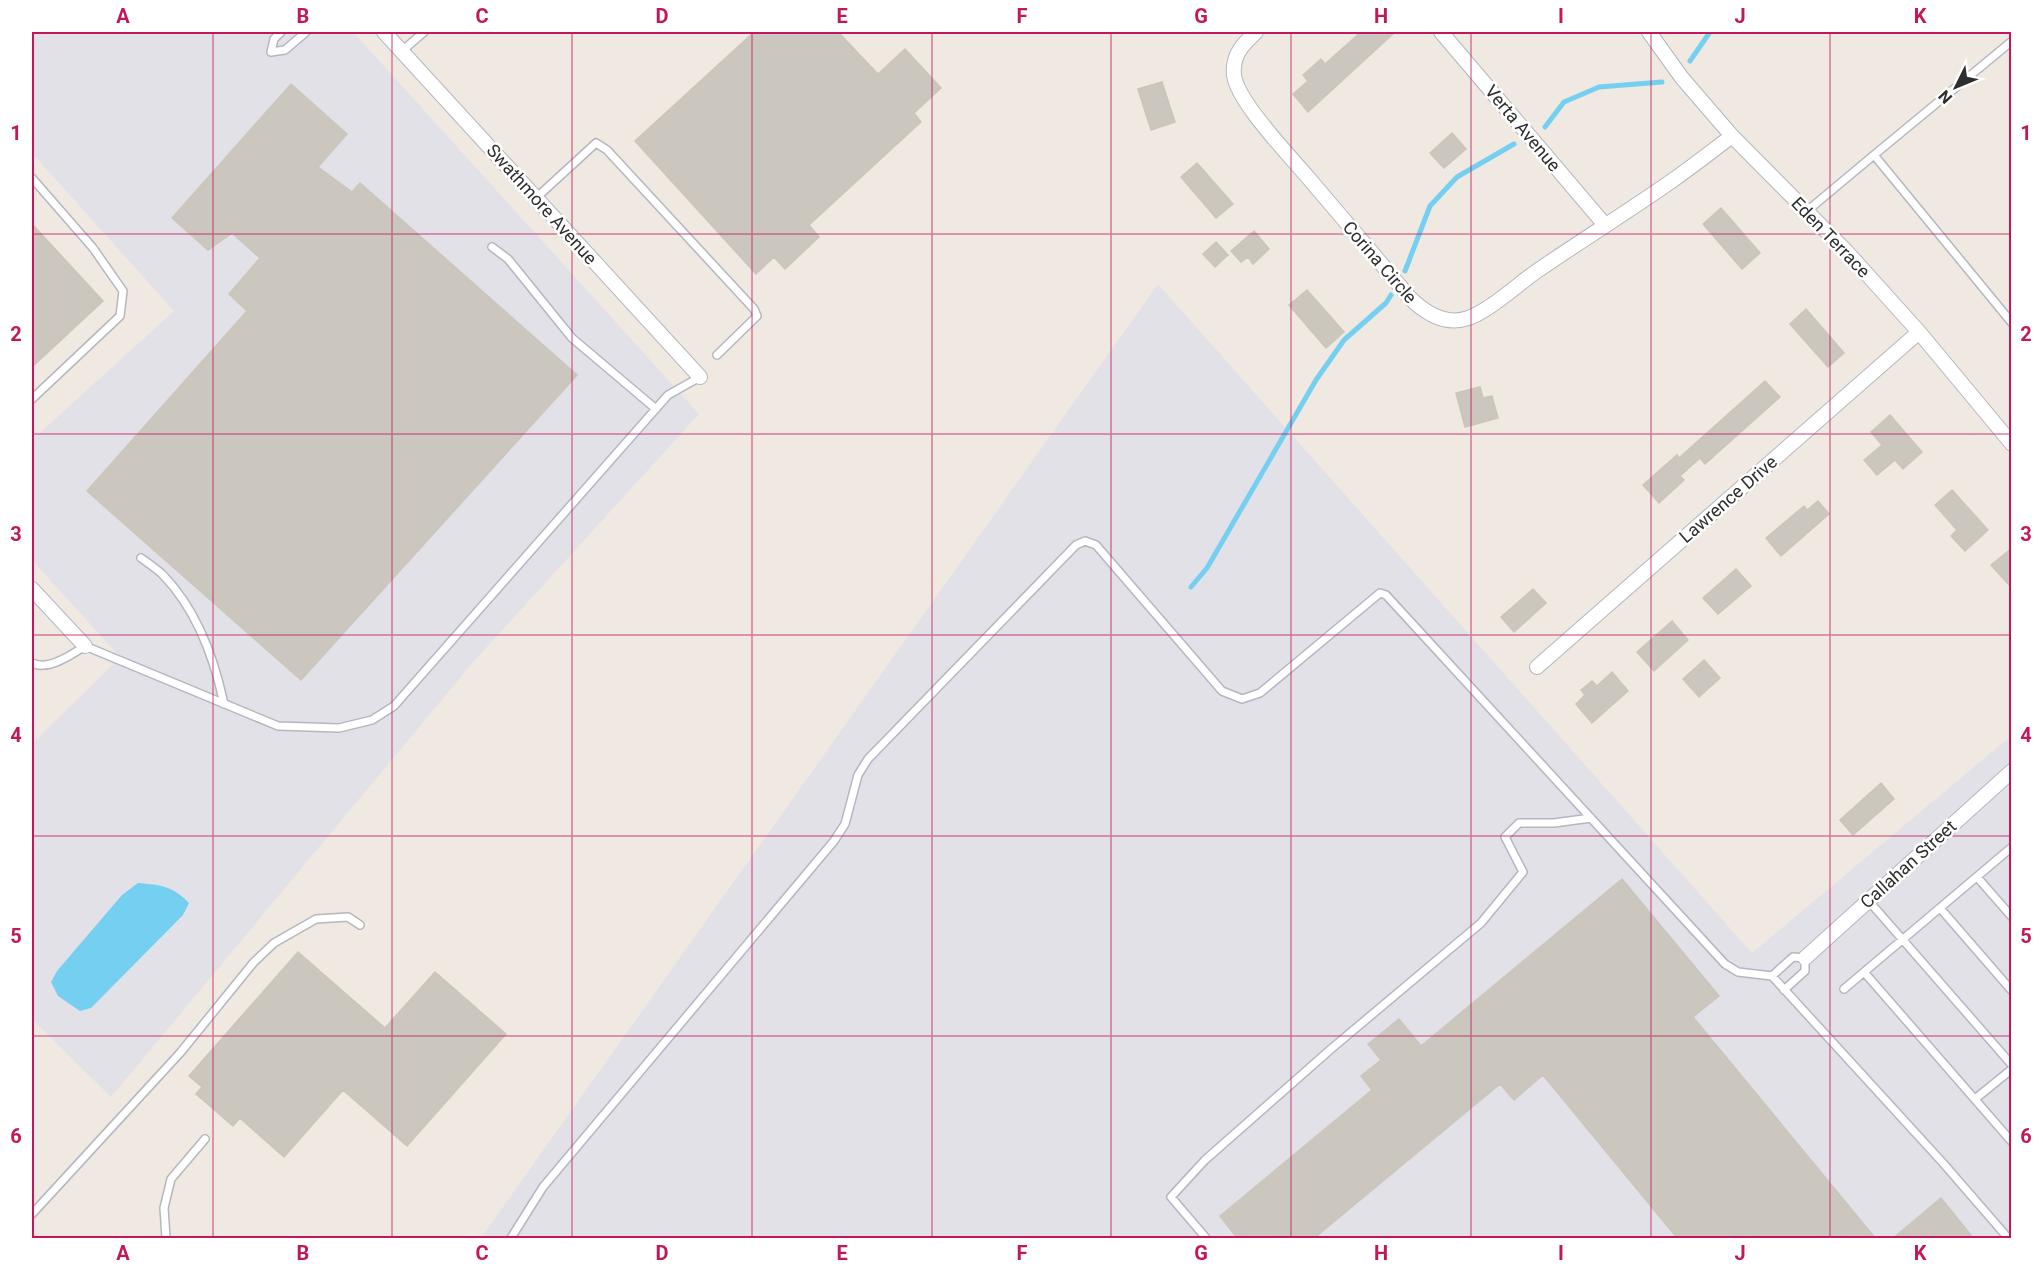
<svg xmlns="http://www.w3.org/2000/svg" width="2043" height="1270" font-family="Roboto,sans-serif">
<rect width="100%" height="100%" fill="#efe9e1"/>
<path fill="#e3e1e8" d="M32 32H353L699 414 475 660 111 1097 32 1019V744L120 657 32 560V440L174 311 32 153Z
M1158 284 1752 953 2011 736V1238H481Z"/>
<path fill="#75cff0" d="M138 883C162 885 172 886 189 903L183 915 91 1008 80 1011 58 996 51 982 57 971 122 895Z"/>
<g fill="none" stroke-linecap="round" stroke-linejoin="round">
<path stroke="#75cff0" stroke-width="5" d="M1690 61 1710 32
M1545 127 1564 102 1599 87 1662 82
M1405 271 1430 206 1457 177 1514 144
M1191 587 1207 568 1316 380 1344 340 1386 303 1391 295"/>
</g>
<path fill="#cbc7bf" stroke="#cbc5ba" stroke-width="1.5" d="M754 32H838L878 74 905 49 941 88 914 113 921 122 809 225 819 237 785 269 774 257 756 274 635 141Z
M1361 32H1395L1308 112 1293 94 1308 81 1303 75 1321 59 1325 64Z
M1162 82 1175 122 1151 130 1138 89Z
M291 84 347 134 318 167 352 192 360 183 577 375 301 680 87 491 247 311 229 294 260 258 232 233 208 250 172 218Z
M1452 133 1466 149 1444 168 1430 153Z
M1197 163 1233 204 1216 218 1181 177Z
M1721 208 1760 253 1742 269 1703 224Z
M32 224 103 301 32 367Z
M1254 231 1269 249 1253 264 1248 257 1241 262 1231 251Z
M1216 242 1228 255 1215 267 1203 254Z
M1307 290 1344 332 1326 348 1289 305Z
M1806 309 1844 353 1828 367 1790 324Z
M1765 381 1780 397 1705 464 1700 458 1680 476 1684 480 1659 503 1643 485 1677 455 1679 458Z
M1480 387 1483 398 1492 396 1498 418 1465 427 1456 393Z
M1890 415 1922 452 1903 469 1895 460 1877 475 1864 460 1882 445 1871 432Z
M1952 490 1988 530 1965 551 1951 536 1957 530 1935 505Z
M1818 501 1829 514 1781 556 1766 538 1804 506 1807 510Z
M2012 548V588L1991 565Z
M1736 569 1751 586 1718 614 1703 598Z
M1533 589 1546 603 1514 632 1501 617Z
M1672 621 1688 640 1654 671 1637 652Z
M1704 660 1720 678 1699 697 1683 679Z
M1612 672 1628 691 1592 723 1576 704 1585 695 1581 690 1592 681 1597 686Z
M1881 783 1894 799 1853 835 1840 820Z
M1622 879 1719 996 1693 1017 1876 1239H1678L1543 1075 1514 1100 1500 1084 1313 1239H1238L1220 1216 1372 1090 1361 1076 1381 1060 1368 1044 1399 1019 1421 1046Z
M298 952 385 1028 435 972 506 1034 407 1146 343 1090 284 1157 240 1118 233 1126 196 1094 202 1087 189 1076Z
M1941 1198 1974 1239H1892Z"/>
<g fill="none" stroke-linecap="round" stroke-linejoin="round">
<defs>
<path id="lane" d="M281 32 274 39 271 52 285 50 306 32
M402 51 424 32
M1874 155 2012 41
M32 178 93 248 123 291 120 316 32 399
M536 198 596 143 607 150 754 309 757 316 717 355
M1807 211 1874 155 2012 323
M492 247 508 259 572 338 656 409
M141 558C148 563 157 569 163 575 197 610 214 657 224 704
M32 663C48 671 71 655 85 646L278 726 339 728 372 720 394 706 668 395 700 377
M1977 877 2012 917
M1868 900 2012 1065
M1940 908 2012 991
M1864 972 2012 1142
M1772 976 1793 957 1805 958V971L1784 990
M1844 989 2012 847
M1975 1099 2012 1069
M32 1214 180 1053 254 962 274 943 316 919 348 917 360 925
M166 1238 164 1208 171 1179 205 1139
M511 1238 543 1187 834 841 845 824 858 775 868 759 1076 545 1085 541 1096 545 1222 691 1242 699 1260 693 1380 593 1386 595 1725 964 1738 972 1772 976 1943 1163 2008 1238
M1206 1238 1171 1197 1205 1160 1331 1049 1481 923 1523 872 1505 837 1519 823H1554L1591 818"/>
<path id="street" d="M384 32 700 377
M1256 32C1243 44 1232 55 1234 75 1237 102 1292 158 1311 181 1344 220 1377 258 1409 297 1424 312 1443 325 1465 319 1486 314 1518 284 1537 271 1582 240 1629 211 1673 180 1693 166 1712 151 1732 136
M1441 32 1605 225
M1649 32 1682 78 1732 136 1847 252 1919 332 2012 444
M32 589 85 646
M1537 667 1919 332
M1805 958 2012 771"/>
</defs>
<use href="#lane" stroke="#b4b7c1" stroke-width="10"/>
<use href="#street" stroke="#b4b7c1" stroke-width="16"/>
<use href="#lane" stroke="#fff" stroke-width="7"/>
<use href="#street" stroke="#fff" stroke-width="14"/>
</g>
<path fill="none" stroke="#c2185b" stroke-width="1.5" stroke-opacity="0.55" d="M213 32V1238M392 32V1238M572 32V1238M752 32V1238M932 32V1238M1111 32V1238M1291 32V1238M1471 32V1238M1651 32V1238M1830 32V1238M32 234H2012M32 434H2012M32 635H2012M32 836H2012M32 1036H2012"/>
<g text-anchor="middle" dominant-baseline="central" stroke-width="5" stroke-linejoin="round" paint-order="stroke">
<g font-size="18" fill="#2e2e2e" stroke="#fff">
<text transform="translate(1523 128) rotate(50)">Verta Avenue</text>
<text transform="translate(542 204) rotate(48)">Swathmore Avenue</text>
<text transform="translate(1831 237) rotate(46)">Eden Terrace</text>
<text transform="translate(1380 262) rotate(49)">Corina Circle</text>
<text transform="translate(1728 499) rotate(-41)">Lawrence Drive</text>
<text transform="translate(1908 864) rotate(-42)">Callahan Street</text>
</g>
</g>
<rect width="2043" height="1270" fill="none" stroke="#ffffff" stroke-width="66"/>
<g transform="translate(1956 87) rotate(227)" stroke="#ffffff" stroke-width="4.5" paint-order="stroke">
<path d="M0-4.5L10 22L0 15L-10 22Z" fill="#2e2e2e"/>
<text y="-9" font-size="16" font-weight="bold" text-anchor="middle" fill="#2e2e2e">N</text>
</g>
<rect x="33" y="33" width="1977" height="1204" fill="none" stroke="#c2185b" stroke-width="2"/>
<g font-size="20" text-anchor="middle" font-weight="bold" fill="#c2185b">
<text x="123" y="23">A</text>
<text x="303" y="23">B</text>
<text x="482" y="23">C</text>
<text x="662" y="23">D</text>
<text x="842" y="23">E</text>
<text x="1022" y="23">F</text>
<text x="1201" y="23">G</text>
<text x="1381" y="23">H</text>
<text x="1561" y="23">I</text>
<text x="1740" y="23">J</text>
<text x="1920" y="23">K</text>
<text x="16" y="140">1</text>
<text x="2026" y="140">1</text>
<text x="16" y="341">2</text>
<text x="2026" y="341">2</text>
<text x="16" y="541">3</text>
<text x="2026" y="541">3</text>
<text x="16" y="742">4</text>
<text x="2026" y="742">4</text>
<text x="16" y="943">5</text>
<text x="2026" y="943">5</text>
<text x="16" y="1143">6</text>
<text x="2026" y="1143">6</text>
<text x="123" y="1260">A</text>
<text x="303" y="1260">B</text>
<text x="482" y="1260">C</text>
<text x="662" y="1260">D</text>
<text x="842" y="1260">E</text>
<text x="1022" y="1260">F</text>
<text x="1201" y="1260">G</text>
<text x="1381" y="1260">H</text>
<text x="1561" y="1260">I</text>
<text x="1740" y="1260">J</text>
<text x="1920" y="1260">K</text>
</g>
</svg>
